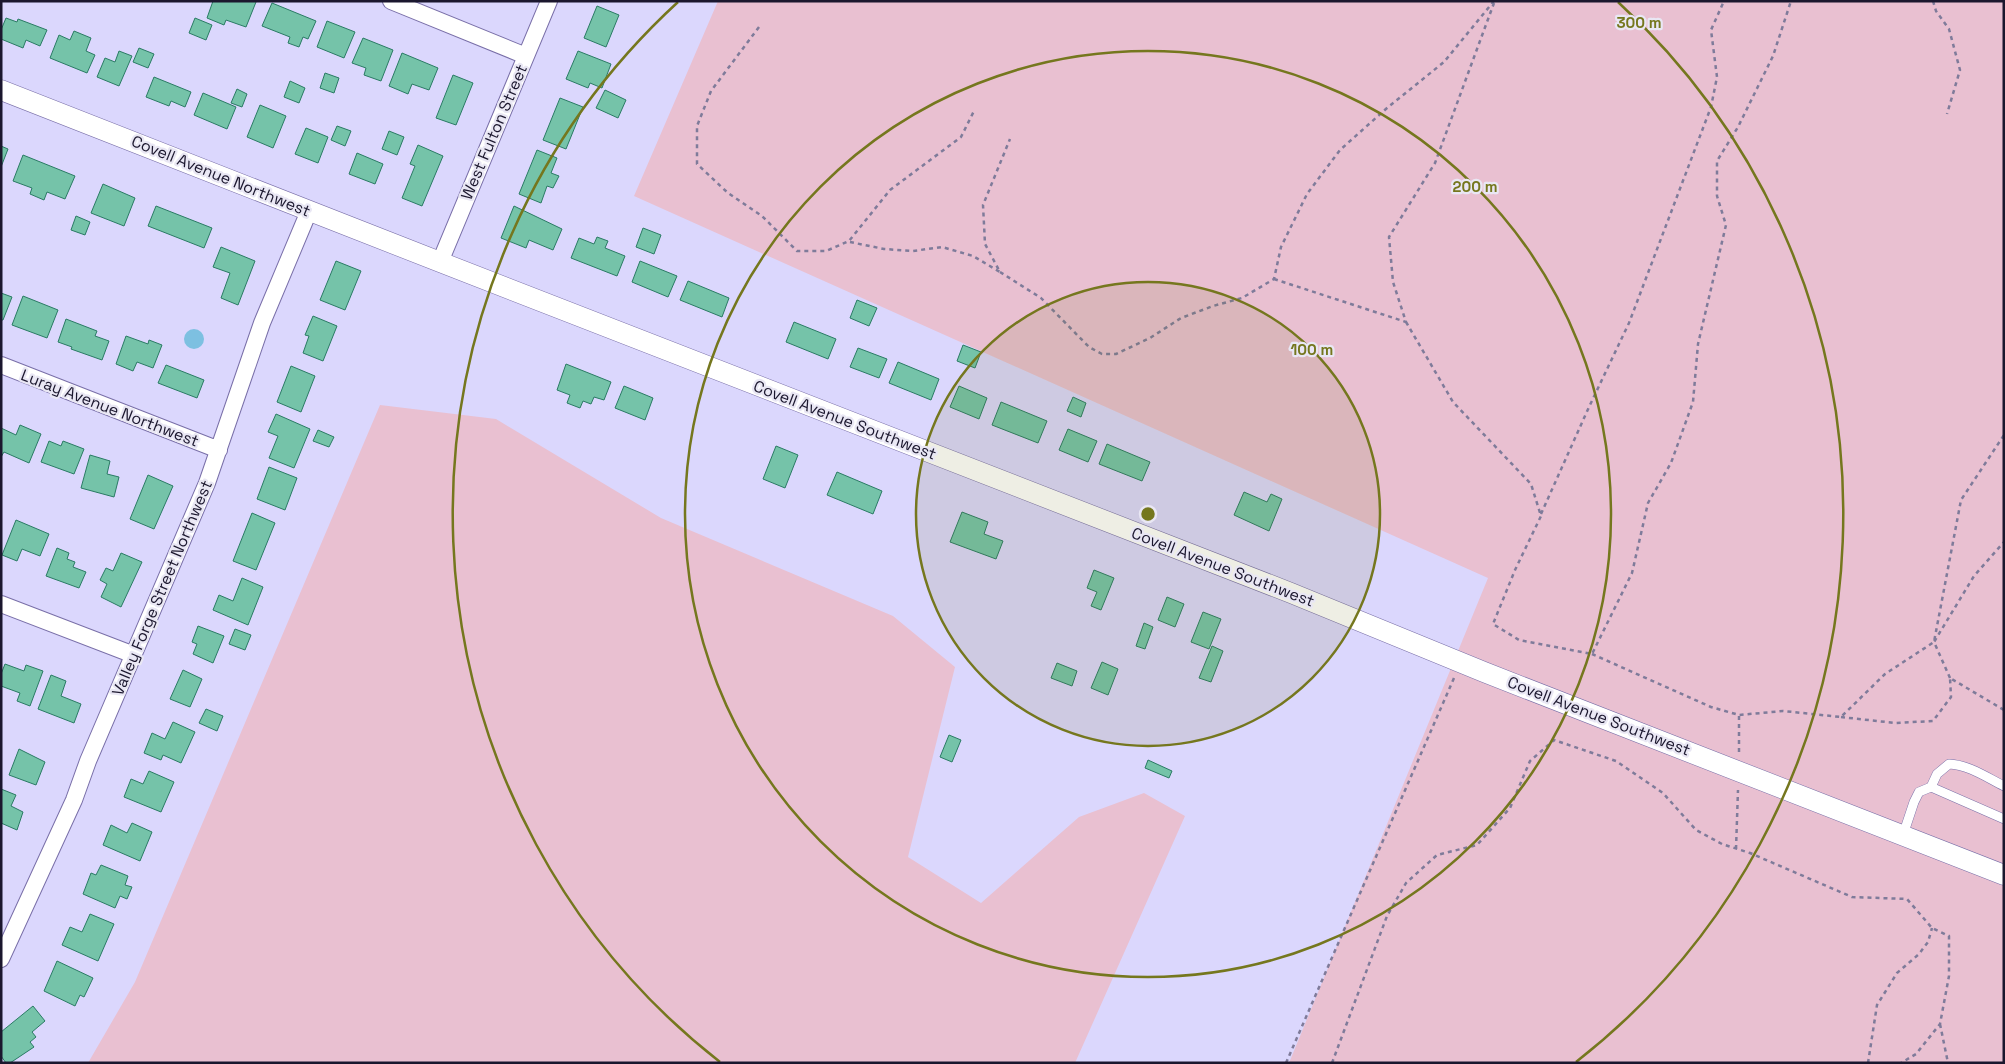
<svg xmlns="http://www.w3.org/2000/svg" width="2005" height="1064" font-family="'Space Grotesk',sans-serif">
<rect width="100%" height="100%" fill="#dbd7fd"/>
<path fill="#e9c0d1" d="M718 1H2004V1063H1289L1488 578 634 196Z
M380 405 496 419 661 518 893 616 955 667 908 857 981 903 1079 817 1144 793 1185 816 1075 1063H88L135 982Z"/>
<path fill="#7dc0e1" d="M184 339a10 10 0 1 1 20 0a10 10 0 1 1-20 0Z"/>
<path fill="#75c3a9" stroke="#2a7b64" d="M213 1H255L256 2 246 27 226 20 224 25 207 18Z
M272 3 316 21 308 39 303 37 299 47 288 43 290 37 262 26Z
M597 6 619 15 606 47 584 38Z
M6 18 17 22 18 19 47 30 40 46 26 40 23 48 1 39V30Z
M195 18 212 25 206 40 189 33Z
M327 21 355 32 344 58 317 47Z
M74 31 91 38 86 51 95 55 87 73 50 58 59 35 70 40Z
M363 38 393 50 381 81 364 75 366 68 352 63Z
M139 48 154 54 148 68 133 62Z
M119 51 132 56 119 86 97 77 105 58 115 62Z
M578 51 611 64 602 88 590 83 588 88 566 79Z
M402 53 438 68 429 90 412 84 408 94 389 86Z
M325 73 339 78 334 93 320 88Z
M453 75 473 83 456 125 436 118Z
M154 77 191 92 185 107 171 101 169 106 146 97Z
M290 81 305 88 299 103 284 97Z
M237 89 247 94 242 107 231 103Z
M605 90 626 100 618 118 596 108Z
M203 93 236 107 227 129 194 115Z
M560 98 583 107 566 149 543 140Z
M260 105 286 116 273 148 247 137Z
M337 126 351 131 345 146 331 140Z
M306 128 328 137 318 163 295 154Z
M389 131 404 137 397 155 382 149Z
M418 145 443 156 422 206 402 198 415 166 410 164Z
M1 146 8 149 1 167Z
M537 150 557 158 551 173 559 176 553 188 547 186 541 203 519 194Z
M357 153 383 164 375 184 349 174Z
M23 155 75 176 65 199 47 192 44 200 30 194 32 188 13 181Z
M103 184 135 198 124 226 91 213Z
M156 206 212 228 204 248 148 226Z
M514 206 562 229 553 250 529 240 526 248 501 238Z
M76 216 90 222 85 235 71 230Z
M643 228 661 235 654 254 636 247Z
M597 237 608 241 605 248 625 256 617 276 571 258 579 238 594 244Z
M221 247 255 261 238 305 221 298 230 273 213 267Z
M336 261 361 271 345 310 320 300Z
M640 261 677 276 668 297 632 282Z
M688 281 729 298 722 317 680 300Z
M1 293 12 297 3 320H1Z
M23 296 58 310 47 338 12 325Z
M857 300 877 308 869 326 850 318Z
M313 316 337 326 323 361 303 353 309 336 305 335Z
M66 319 97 331 95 336 109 341 102 360 71 349 72 347 58 342Z
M794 322 836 339 828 359 786 342Z
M126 336 148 344 149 340 162 345 153 368 137 362 133 371 116 364Z
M963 345 981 352 975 368 957 361Z
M858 348 887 359 879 378 850 367Z
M898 362 939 379 931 400 889 383Z
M566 364 611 382 604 400 594 397 591 404 583 401 580 408 567 403 570 395 557 390Z
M166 365 204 380 197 398 158 383Z
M291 366 315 376 301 412 277 402Z
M624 386 653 398 645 420 615 408Z
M959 386 987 398 979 419 950 407Z
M1073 397 1086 403 1081 417 1067 411Z
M1001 402 1047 421 1038 443 992 425Z
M276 414 310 429 294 468 269 458 278 436 268 432Z
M20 425 41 434 29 463 4 452 1 457V428L16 435Z
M1068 429 1097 441 1088 462 1059 450Z
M318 430 334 437 329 447 313 441Z
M49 441 61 446 63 441 84 449 74 474 41 462Z
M1107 444 1150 462 1142 481 1099 464Z
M776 446 798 455 785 488 763 479Z
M90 455 110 461 107 474 119 477 114 497 81 488Z
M269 467 297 478 285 510 257 499Z
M837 472 882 491 873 514 827 495Z
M148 475 173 486 154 529 130 519Z
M1244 492 1267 502 1271 494 1282 499 1269 531 1234 515Z
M962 512 988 522 984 534 1003 541 996 559 950 542Z
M252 513 275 523 256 570 233 561Z
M16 520 49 534 40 556 22 549 17 561 2 555Z
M57 548 69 553 67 559 75 562 73 567 86 572 79 588 46 576Z
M121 553 142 562 121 607 101 597 107 584 100 580 106 568 113 571Z
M1094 570 1114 578 1101 610 1091 606 1097 592 1087 588Z
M242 578 263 587 248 625 213 610 219 595 233 601Z
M1167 597 1184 604 1175 627 1158 620Z
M1203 612 1221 619 1209 649 1191 642Z
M1144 623 1153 627 1145 649 1136 646Z
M198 626 224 636 213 663 193 654 197 644 192 642Z
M235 629 251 635 245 650 229 644Z
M1212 646 1223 651 1211 682 1199 678Z
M1102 662 1118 669 1108 695 1091 688Z
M1057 663 1077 671 1072 686 1051 678Z
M5 664 24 671 26 665 43 671 30 706 17 701 20 693 1 686V674Z
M183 670 202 679 190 707 170 699Z
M51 675 66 681 61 696 81 704 74 723 38 709Z
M206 709 223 716 217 731 199 723Z
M173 722 195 732 181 763 163 755 161 760 144 753 152 733 165 739Z
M949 735 961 740 952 762 940 757Z
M19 749 45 762 36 785 9 775Z
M1148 760 1172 771 1169 778 1145 768Z
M149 771 174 782 161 812 124 797 131 779 143 784Z
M1 789 16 795 11 806 23 812 17 830 1 823Z
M132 823 152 832 140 861 103 845 111 825 127 833Z
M101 865 128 876 125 885 132 887 127 899 120 896 115 908 83 894 91 873 96 875Z
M90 914 114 924 98 961 62 945 70 927 82 932Z
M57 961 93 978 84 997 80 995 75 1006 44 991Z
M33 1006 45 1021 32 1032 36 1037 30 1042 34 1047 10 1063H6L1 1056V1032Z"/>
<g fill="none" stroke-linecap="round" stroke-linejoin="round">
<defs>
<path id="service" d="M1931 787 1937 774 1949 764C1969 765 1986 777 2004 786
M1903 835 1914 802 1919 792 1931 787 2004 819"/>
<path id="minor" d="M391 1 526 56
M440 262 549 1
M1 365 219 450
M1 604 134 655
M1 959 74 800 88 761 207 483 262 323 309 211"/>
<path id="tertiary" d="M1 90 440 262 1291 593 1484 672 2004 875"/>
</defs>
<use href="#service" stroke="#796fa8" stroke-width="10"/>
<use href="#minor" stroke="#796fa8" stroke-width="18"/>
<use href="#tertiary" stroke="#796fa8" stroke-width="21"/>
<path stroke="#7f7b9a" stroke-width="2.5" stroke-dasharray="4 4" stroke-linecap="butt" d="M1933 1 1936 11 1949 29 1960 70 1947 114
M759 27 711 91 697 126V164L728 193 762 216 797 251H826L849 241 890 190 961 137 974 111
M850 242 884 249 913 251 942 247 973 256 1000 272 985 244 983 205 1010 139
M1000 272 1041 298 1089 347 1102 354H1116L1150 338 1181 318 1213 306 1242 298 1274 279 1281 247 1307 194 1340 150 1387 108 1444 62 1494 1
M1274 279 1406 322 1393 282 1389 237 1435 163 1494 3
M1406 322 1453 402 1531 484 1541 516 1515 570 1493 624 1519 640 1592 654 1632 573 1648 503 1671 463 1693 402 1698 344 1726 225 1717 196V161L1738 127 1773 56 1791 1
M1541 514 1589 407 1629 323 1711 107 1717 77 1711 30 1724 1
M1592 654 1711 707 1739 715 1783 711 1841 717 1885 674 1934 642 1961 500 2004 435
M1950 678 1934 642 1974 576 2004 542
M1841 717 1895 723 1933 721 1951 697 1950 678 2004 710
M1739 752V715
M1736 849 1738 790
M1940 1024 1948 1063
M1286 1063 1454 678
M1332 1063 1387 916 1406 883 1437 855 1477 845 1510 808 1530 761 1554 740 1616 761 1663 793 1696 830 1722 844 1750 853 1852 897 1907 899 1932 928 1949 936V976L1940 1024 1916 1054 1901 1063
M1868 1063 1877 1005 1897 973 1919 954 1928 942 1932 928"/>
<use href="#service" stroke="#fff" stroke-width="9"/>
<use href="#minor" stroke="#fff" stroke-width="16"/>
<use href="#tertiary" stroke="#fff" stroke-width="20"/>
</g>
<circle cx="1148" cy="514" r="232" fill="#75771e" fill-opacity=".12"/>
<g fill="none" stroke="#75771e" stroke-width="2.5">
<circle cx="1148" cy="514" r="232"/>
<circle cx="1148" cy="514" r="463"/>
<path d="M720 1062A695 695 0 0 1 678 2M1618 2A695 695 0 0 1 1576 1062"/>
</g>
<g text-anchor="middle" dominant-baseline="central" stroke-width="4.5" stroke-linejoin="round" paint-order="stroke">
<g font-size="16" fill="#1b172e" stroke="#e9e7f4">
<text transform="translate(494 132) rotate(-67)">West Fulton Street</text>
<text transform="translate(221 176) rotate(22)">Covell Avenue Northwest</text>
<text transform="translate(110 408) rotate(21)">Luray Avenue Northwest</text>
<text transform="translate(845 420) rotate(21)">Covell Avenue Southwest</text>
<text transform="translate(1223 567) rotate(21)">Covell Avenue Southwest</text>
<text transform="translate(162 588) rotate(-67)">Valley Forge Street Northwest</text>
<text transform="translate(1599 716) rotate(21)">Covell Avenue Southwest</text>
</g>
</g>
<circle cx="1148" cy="514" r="8" fill="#75771e" stroke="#e9e7f4" stroke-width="2.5"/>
<g font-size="15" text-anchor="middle" font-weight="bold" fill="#75771e" stroke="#e9e7f4" stroke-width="4.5" stroke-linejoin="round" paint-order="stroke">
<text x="1639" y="28">300 m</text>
<text x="1475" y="192">200 m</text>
<text x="1312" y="355">100 m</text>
</g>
<rect width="2005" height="1064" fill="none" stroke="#1b172e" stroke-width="5"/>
</svg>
